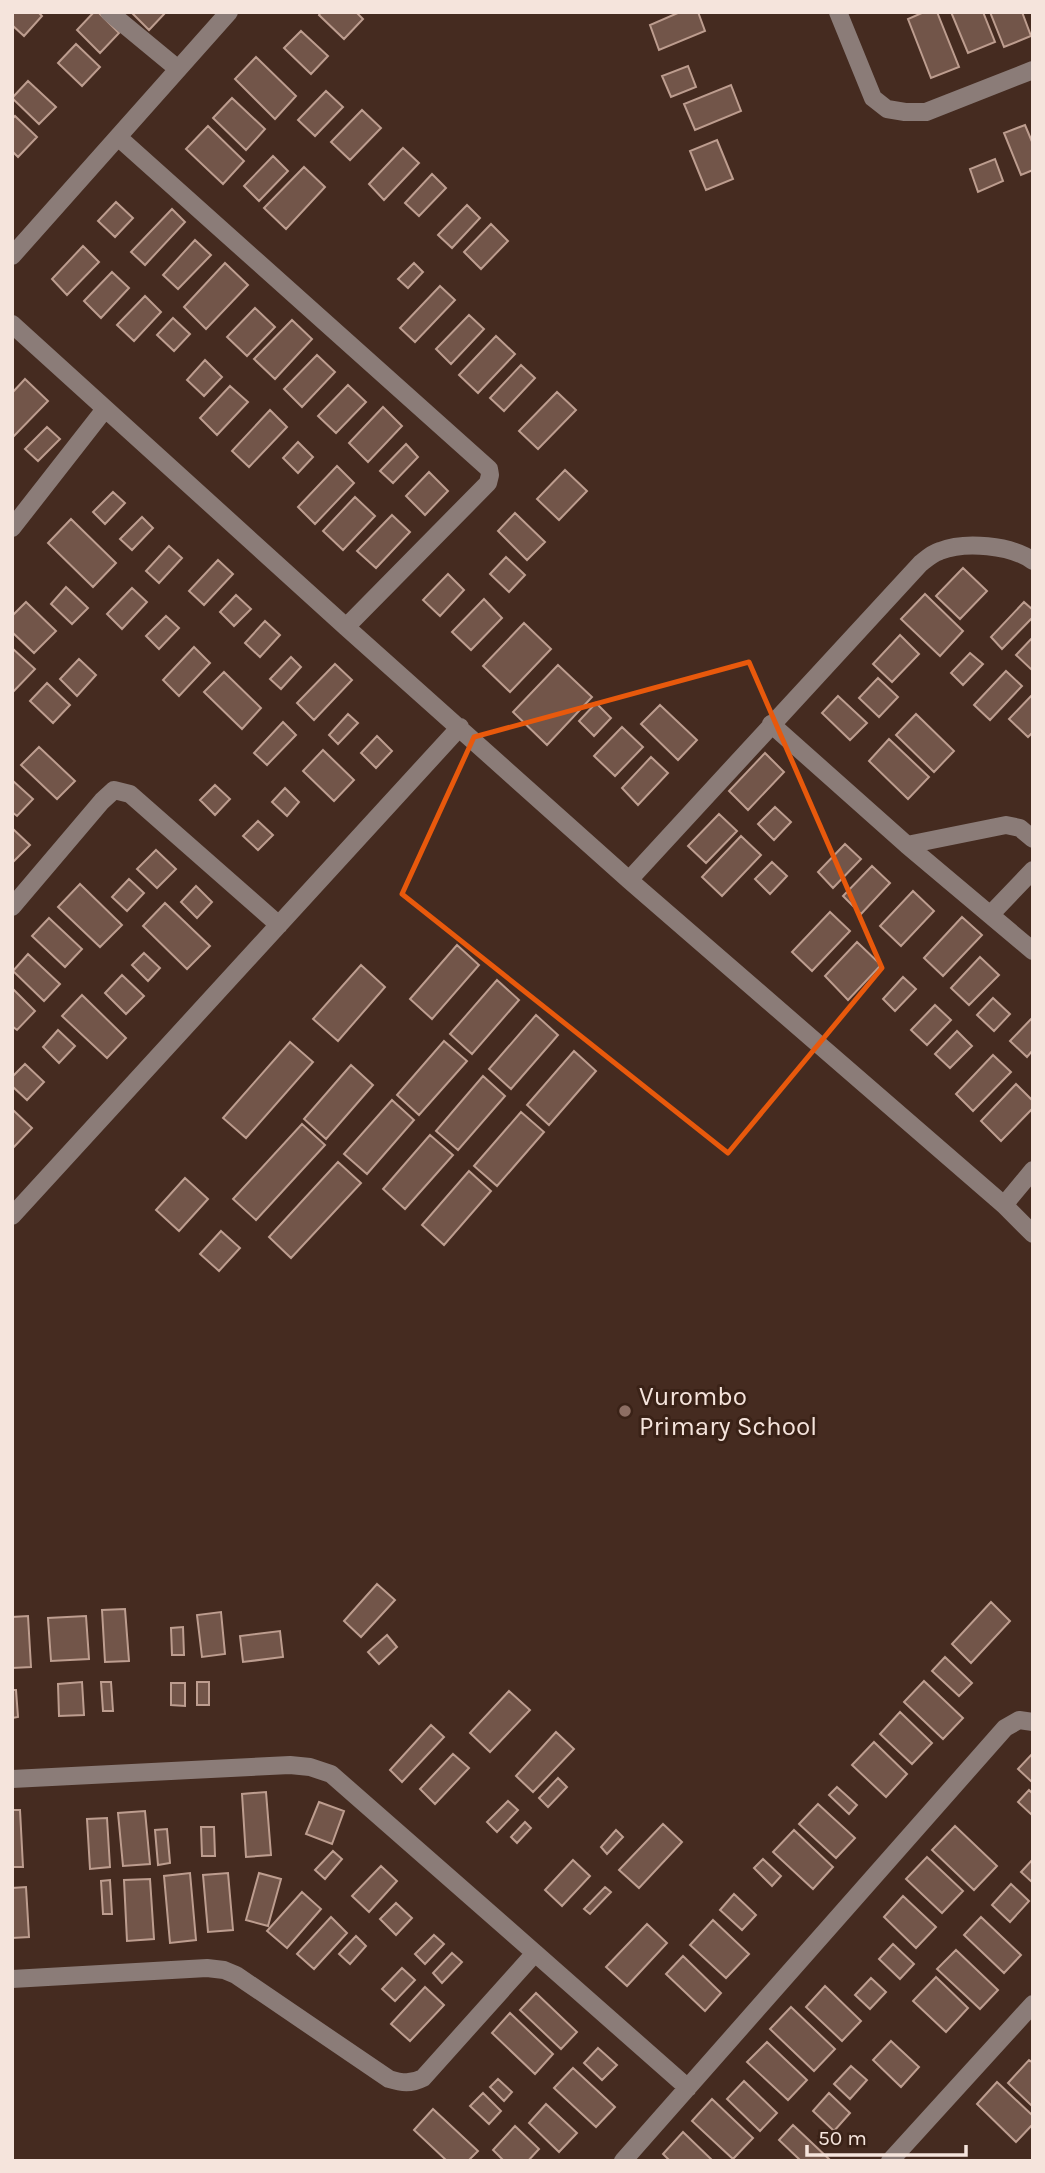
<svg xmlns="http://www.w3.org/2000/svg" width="1045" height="2173" font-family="Karla,sans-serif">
<rect width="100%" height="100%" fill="#452b20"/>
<path fill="#725549" stroke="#bd9d8f" stroke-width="2" d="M12 12H38L42 16 24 36 12 25Z
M94 12H98L119 33 100 53 77 30Z
M131 12H166L149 30Z
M321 12H356L363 19 344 39 319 15Z
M680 12H698L705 31 659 50 650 25Z
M924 12H937L959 67 931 78 908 19Z
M951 12H983L995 42 968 53Z
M990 12H1022L1031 36 1004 47Z
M301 31 328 56 311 74 284 48Z
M76 44 100 67 82 86 58 63Z
M256 57 296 96 275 119 235 79Z
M688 66 696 87 671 97 662 76Z
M28 81 56 107 39 124 12 98Z
M731 85 741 111 695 130 684 104Z
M326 91 343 107 315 136 298 120Z
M232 98 265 129 246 150 213 118Z
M362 110 381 128 350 160 331 142Z
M15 116 37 137 18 157 12 151V119Z
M1025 125 1033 144V170L1021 175 1004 133Z
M208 126 244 161 223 184 186 149Z
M717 140 733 179 706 190 690 151Z
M403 148 419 163 384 200 369 184Z
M273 156 288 171 259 201 244 186Z
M995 159 1003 181 978 192 970 169Z
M304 167 325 187 286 229 264 208Z
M432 174 446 188 419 216 405 203Z
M116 202 133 218 115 237 98 221Z
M467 205 480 218 452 248 438 235Z
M172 209 185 222 145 265 131 252Z
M491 224 508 241 481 269 464 252Z
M195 240 211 255 178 289 163 275Z
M83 246 99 262 67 295 52 279Z
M225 263 248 285 206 329 184 307Z
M414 263 423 272 408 288 398 279Z
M112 272 129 288 101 318 84 301Z
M440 286 455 300 415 342 400 328Z
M145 296 161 312 134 341 117 325Z
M255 308 275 327 247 356 227 337Z
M469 315 484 329 451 364 436 349Z
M173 318 190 334 174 351 157 335Z
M292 320 312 339 275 379 254 359Z
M496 336 515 354 478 393 459 375Z
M317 355 335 372 302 407 284 389Z
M205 360 222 377 204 396 187 380Z
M521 365 535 378 504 411 490 398Z
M25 379 48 401 12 438V393Z
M348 385 366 402 336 433 318 416Z
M230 386 248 402 217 435 200 418Z
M557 392 576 410 538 449 519 431Z
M383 407 402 426 368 462 349 443Z
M270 410 287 427 249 467 232 451Z
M47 427 60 439 38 461 25 449Z
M298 442 313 457 298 473 283 458Z
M406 444 418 457 393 483 380 471Z
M337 466 354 483 315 524 298 507Z
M565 470 587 491 559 520 537 499Z
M429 472 448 491 425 515 406 496Z
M113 492 125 503 105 524 93 512Z
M355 497 375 516 343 550 323 531Z
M515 513 545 542 527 560 498 531Z
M392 515 410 532 376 568 357 551Z
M142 517 153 528 132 550 120 539Z
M71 519 116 563 93 587 48 543Z
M169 546 182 558 159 583 146 571Z
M506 557 525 575 509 592 490 574Z
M218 560 233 574 204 605 189 591Z
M963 568 987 591 960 619 936 596Z
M448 574 464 590 440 616 423 600Z
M66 587 88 608 72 624 51 604Z
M132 588 147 602 122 629 107 614Z
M925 594 963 631 940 656 901 619Z
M236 595 251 609 234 626 220 612Z
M484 599 502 618 471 650 452 632Z
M26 602 56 631 34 653 12 632V616Z
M1024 602 1033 610V617L1002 649 991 637Z
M166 616 179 628 159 649 146 636Z
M265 621 280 635 260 657 245 643Z
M524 623 551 649 510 692 483 666Z
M900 635 919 654 892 682 873 664Z
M1033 637V671L1016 655Z
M194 647 210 663 179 696 163 680Z
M12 648 35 669 12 693Z
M970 653 983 664 963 685 951 673Z
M291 657 301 667 281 689 270 679Z
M79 659 96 675 77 696 60 679Z
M335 664 352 680 314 720 297 703Z
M558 665 592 697 547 745 513 712Z
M1006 671 1022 686 990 720 974 705Z
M224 672 261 708 242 729 204 692Z
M878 678 898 697 879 717 859 698Z
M47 683 70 705 53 723 30 701Z
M1033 694V732L1028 737 1009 719Z
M838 696 867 723 850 740 822 713Z
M596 703 611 718 594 736 579 721Z
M660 705 697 740 678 760 641 724Z
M348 714 358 723 338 744 329 735Z
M916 714 954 751 934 772 896 735Z
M283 722 296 735 267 765 254 753Z
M622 727 643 747 615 776 594 756Z
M377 736 392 751 376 768 361 753Z
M889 739 929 777 908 799 869 761Z
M39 747 75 781 57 799 21 765Z
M323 750 354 780 334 801 303 771Z
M765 753 784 772 748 810 729 791Z
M651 757 668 773 638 805 622 788Z
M12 780 33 799 17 816 12 812Z
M215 785 230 799 215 815 200 800Z
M285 788 299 802 287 816 272 802Z
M775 807 791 822 774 840 758 824Z
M719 814 737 831 706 863 688 846Z
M258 821 273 835 258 850 243 836Z
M12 828 30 845 13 862 12 861Z
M741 836 761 855 722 896 702 877Z
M845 844 861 859 833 888 818 872Z
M156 850 176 869 157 888 137 869Z
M772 862 787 876 770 894 755 879Z
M872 866 890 883 861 914 843 896Z
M129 879 144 893 127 911 112 897Z
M80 884 122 925 100 947 58 907Z
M196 886 212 902 197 918 181 902Z
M913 891 934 911 901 946 880 926Z
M165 903 210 946 187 969 143 926Z
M830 912 850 931 812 971 792 952Z
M962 917 982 935 943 976 924 958Z
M49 918 82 949 65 967 32 936Z
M857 942 881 965 848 1000 825 976Z
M457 945 479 965 432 1019 410 999Z
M144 953 160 968 148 981 132 965Z
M28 954 60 984 44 1001 13 971Z
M980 957 999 975 969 1005 951 988Z
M361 965 385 987 338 1041 313 1019Z
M122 975 144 996 126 1014 105 993Z
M903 977 916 989 895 1011 883 999Z
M497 980 519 1000 472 1054 450 1034Z
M12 988 35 1011 17 1030 12 1026Z
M82 995 126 1038 107 1058 62 1016Z
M993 998 1010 1014 994 1031 977 1015Z
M935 1005 951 1020 927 1045 911 1030Z
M536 1015 558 1035 511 1089 489 1069Z
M1033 1017V1050L1027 1057 1010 1041Z
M58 1030 75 1046 59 1063 43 1047Z
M957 1031 972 1046 950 1068 935 1054Z
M444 1041 467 1061 419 1115 397 1095Z
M290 1042 313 1062 246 1138 223 1118Z
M574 1051 596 1071 549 1125 527 1105Z
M993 1055 1011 1072 973 1111 956 1094Z
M25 1064 44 1082 27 1100 12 1086V1077Z
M351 1065 373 1085 326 1139 304 1119Z
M483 1076 505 1096 458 1150 436 1131Z
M1016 1084 1033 1101V1108L1001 1141 981 1121Z
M392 1100 414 1120 367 1174 344 1154Z
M12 1109 32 1128 12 1149Z
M521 1112 544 1132 497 1186 474 1166Z
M302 1124 325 1145 256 1220 233 1199Z
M430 1135 453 1155 405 1209 383 1189Z
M338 1162 361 1183 291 1258 269 1237Z
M469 1171 491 1191 444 1245 422 1225Z
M185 1178 208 1199 179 1231 156 1210Z
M221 1231 240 1248 219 1271 200 1254Z
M377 1584 395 1600 361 1637 344 1621Z
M991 1602 1010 1621 971 1663 952 1644Z
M125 1609 129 1661 105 1662 102 1610Z
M221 1612 225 1654 202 1657 197 1615Z
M28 1616 31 1667 12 1668V1617Z
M86 1616 89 1659 51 1661 48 1618Z
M183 1627 184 1655H172L171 1628Z
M280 1631 283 1657 243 1662 240 1636Z
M387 1635 397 1647 379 1664 368 1652Z
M945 1657 972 1683 959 1696 932 1671Z
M924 1681 963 1718 943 1739 904 1702Z
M82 1682 84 1715 59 1716 58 1684Z
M101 1682H111L113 1711H103Z
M197 1682H209V1705H197Z
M171 1683H185V1706L171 1705Z
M12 1690H16L18 1717 12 1718Z
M509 1691 530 1710 490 1752 470 1733Z
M900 1712 932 1743 912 1764 880 1734Z
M431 1725 444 1737 402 1782 390 1770Z
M556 1732 574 1749 533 1792 516 1776Z
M874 1742 907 1774 886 1797 852 1765Z
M1033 1753V1783L1018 1769Z
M453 1754 469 1768 435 1804 420 1789Z
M558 1778 567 1787 548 1807 539 1798Z
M837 1787 857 1805 849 1814 829 1795Z
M1029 1790 1033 1794V1816L1018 1802Z
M266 1792 271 1855 246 1857 242 1794Z
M508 1801 518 1810 497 1832 487 1822Z
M319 1802 344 1811 332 1844 306 1834Z
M818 1804 855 1838 836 1858 799 1824Z
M12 1810H20L23 1867H12Z
M145 1811 150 1864 123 1866 118 1813Z
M107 1818 110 1867 90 1869 87 1819Z
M525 1822 531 1828 517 1843 511 1837Z
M663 1824 682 1842 639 1888 619 1870Z
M955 1826 997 1866 974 1890 932 1850Z
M201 1827H214L215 1856H202Z
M167 1829 170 1863 158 1865 155 1830Z
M616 1830 623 1837 607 1854 601 1847Z
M794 1830 833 1867 813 1889 773 1852Z
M333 1851 342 1859 325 1879 315 1870Z
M927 1857 963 1891 942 1913 906 1879Z
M763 1859 781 1876 772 1886 754 1868Z
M1033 1859V1883L1021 1872Z
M573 1860 590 1876 562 1906 545 1890Z
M381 1866 397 1881 369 1912 352 1896Z
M190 1873 196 1940 170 1943 164 1876Z
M228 1873 233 1930 208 1932 203 1875Z
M259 1873 281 1879 268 1926 246 1920Z
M150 1879 154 1939 127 1941 124 1880Z
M110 1880 112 1914H103L101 1881Z
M1011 1884 1029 1901 1010 1922 992 1905Z
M26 1887 29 1937 12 1938V1888Z
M605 1887 611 1892 590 1914 584 1909Z
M302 1892 321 1909 287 1948 267 1931Z
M734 1894 756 1915 742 1930 720 1910Z
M903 1896 936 1927 916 1948 884 1917Z
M396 1903 412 1918 396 1935 380 1919Z
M331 1917 347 1933 314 1969 297 1954Z
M981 1917 1021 1955 1004 1973 964 1935Z
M713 1920 749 1954 726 1978 690 1945Z
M647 1924 667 1943 627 1986 606 1967Z
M434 1935 444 1944 425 1964 415 1954Z
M356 1936 366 1946 350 1964 339 1954Z
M893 1944 914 1964 900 1979 879 1959Z
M956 1950 998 1990 980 2009 937 1969Z
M452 1953 462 1962 442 1983 433 1973Z
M683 1956 721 1993 705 2011 666 1974Z
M402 1968 415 1980 395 2001 382 1989Z
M936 1977 968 2008 946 2032 913 2001Z
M871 1978 886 1992 870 2009 855 1995Z
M825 1986 861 2021 842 2041 806 2007Z
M425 1987 444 2005 410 2041 391 2024Z
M536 1993 577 2032 561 2049 520 2010Z
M791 2007 835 2049 814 2071 770 2029Z
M510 2013 553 2054 535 2074 492 2033Z
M891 2041 919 2067 901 2087 873 2060Z
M767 2042 807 2080 788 2100 747 2062Z
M598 2048 617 2065 602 2080 584 2063Z
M1029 2060 1033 2063V2107L1008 2083Z
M851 2066 867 2080 850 2099 834 2084Z
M573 2068 615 2107 596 2127 554 2088Z
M498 2079 512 2092 504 2101 490 2087Z
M744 2081 777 2113 760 2131 727 2099Z
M997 2082 1033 2116V2124L1016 2142 977 2104Z
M483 2093 501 2111 489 2124 470 2106Z
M829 2093 850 2113 834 2131 813 2111Z
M712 2099 753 2138 733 2159 692 2121Z
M546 2104 577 2133 559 2152 529 2123Z
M433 2109 478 2151 468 2161H447L414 2130Z
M793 2125 830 2160V2161H801L779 2140Z
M515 2126 539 2149 528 2161H504L493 2150Z
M683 2132 713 2161H670L663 2154Z"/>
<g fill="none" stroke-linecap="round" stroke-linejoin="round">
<path stroke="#8b7c78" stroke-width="18" d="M109 12 178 69
M838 12 873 98 887 109 905 112H926L1033 70
M118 137 489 469 490 475 488 483 346 627
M12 256 229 12
M12 324 346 627 629 880 1004 1205 1033 1234
M12 528 105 409
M771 724 907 845 1033 951
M907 845 1006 825 1020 828 1033 839
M629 880 921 563C926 559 933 553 940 551 965 541 1011 545 1033 561
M12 907 102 801 114 790 130 794 279 925
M990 915 1033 870
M1004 1205 1033 1170
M12 1216 460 727
M12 1779 290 1765 310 1767 331 1774 535 1953 423 2078C411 2084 402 2083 389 2079L236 1975 224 1970 207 1968 12 1979
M535 1953 688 2088
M623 2161 1005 1728 1019 1720 1033 1722
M890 2161 1033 2004"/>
</g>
<path fill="none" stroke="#e8590c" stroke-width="5" stroke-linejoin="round" d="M749 662 882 968 728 1153 402 894 474 737Z"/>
<circle fill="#8d6e63" stroke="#3a2217" stroke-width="2.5" cx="625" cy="1411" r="7"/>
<g text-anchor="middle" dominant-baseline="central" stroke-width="6" stroke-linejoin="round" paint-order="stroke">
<g font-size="26" fill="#f5e4dc" stroke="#3a2217" text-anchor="start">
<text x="639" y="1396">Vurombo<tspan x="639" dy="30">Primary School</tspan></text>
</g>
</g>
<rect width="1045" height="2173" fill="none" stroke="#f5e4dc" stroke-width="28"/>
<path d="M807 2145v10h159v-10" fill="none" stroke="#f5e4dc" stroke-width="3.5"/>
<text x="818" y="2145" font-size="21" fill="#f5e4dc" stroke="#3a2217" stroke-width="5" paint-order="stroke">50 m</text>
</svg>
